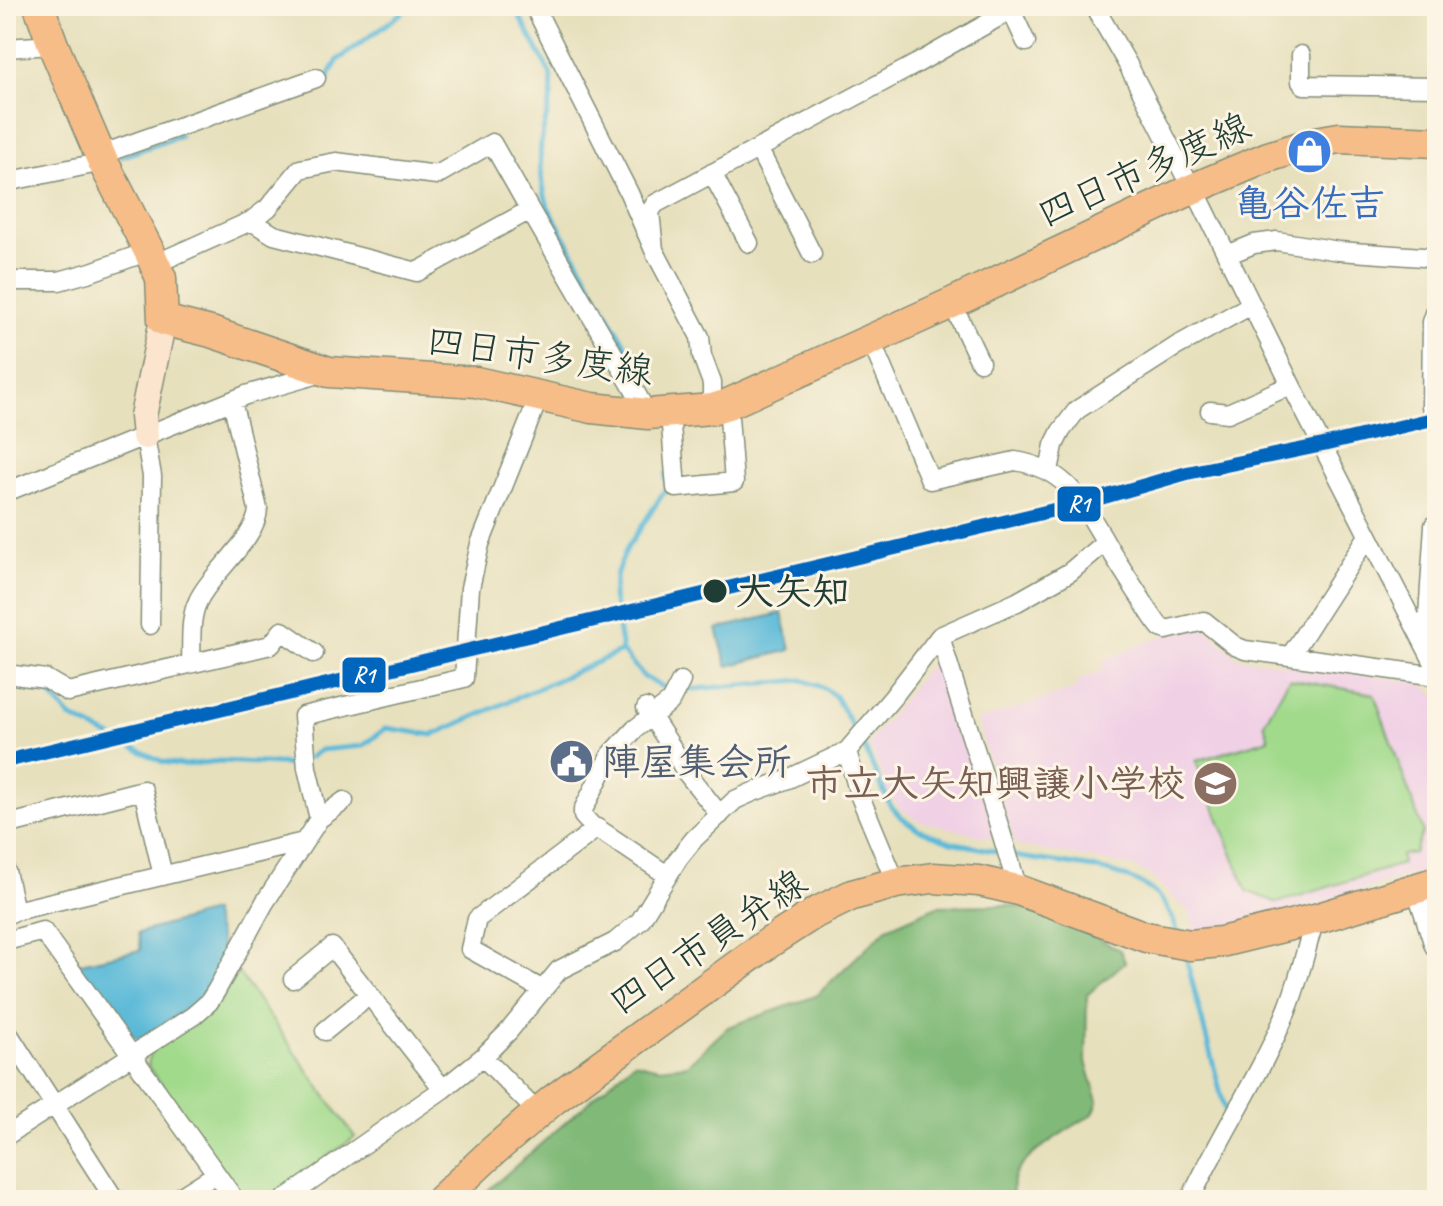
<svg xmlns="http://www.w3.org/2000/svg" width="1443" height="1206" font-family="Caveat,'Klee One',sans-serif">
<rect width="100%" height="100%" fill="#fcf5e5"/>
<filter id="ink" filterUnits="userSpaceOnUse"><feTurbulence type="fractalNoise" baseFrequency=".0125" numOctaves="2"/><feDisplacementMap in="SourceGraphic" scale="16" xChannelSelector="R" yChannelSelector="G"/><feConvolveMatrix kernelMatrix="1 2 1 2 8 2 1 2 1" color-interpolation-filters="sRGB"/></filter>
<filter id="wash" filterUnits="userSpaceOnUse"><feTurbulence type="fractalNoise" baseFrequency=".006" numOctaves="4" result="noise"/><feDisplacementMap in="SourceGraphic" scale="32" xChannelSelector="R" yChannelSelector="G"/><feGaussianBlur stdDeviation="1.8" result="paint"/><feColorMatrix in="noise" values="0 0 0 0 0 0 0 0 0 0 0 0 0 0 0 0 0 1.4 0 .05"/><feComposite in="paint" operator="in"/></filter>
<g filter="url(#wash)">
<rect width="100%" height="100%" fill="#e7e0bd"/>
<path fill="#f0d0e5" d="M1205 628 1238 658 1419 682 1437 696V867L1227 932 1195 933 1190 913 1148 874 1131 866 1015 845 977 721 1078 688 1076 681 1103 671 1102 661 1167 634Z
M936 657 945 658 998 840 920 821 902 810 890 796 869 743Z"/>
<path fill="#a2da8c" stroke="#608c60" stroke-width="2" d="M1289 679 1374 694 1423 831 1414 853 1401 855 1402 864 1277 903 1247 891 1196 761 1269 739 1264 723Z
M238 972 355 1137 268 1200H245L148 1066 150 1051 219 1002Z"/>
<path fill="#81ba78" stroke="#507c56" stroke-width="2" d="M1007 905 1046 912 1120 950 1125 962 1087 995 1086 1062 1098 1101 1093 1114C1072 1127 1020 1156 1013 1180 1012 1186 1013 1194 1013 1200H477L634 1062 659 1068 687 1065 728 1027 816 996 887 928 937 906Z"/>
<path fill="#5ab9d8" stroke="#3c7b86" stroke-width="2" d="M782 613 791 650 727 666 717 629Z
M212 912 224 954V962L213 982 189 1008 141 1038 128 1037 76 964 141 950 138 933Z"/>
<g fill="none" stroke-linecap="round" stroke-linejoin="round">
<path stroke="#5ab9d8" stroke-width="5" d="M514 6 550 73C556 96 544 119 541 143 539 164 542 186 548 207L655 398
M318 86 324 84 338 60 411 6
M121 157 180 136
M666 474 667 487 642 526 627 548 617 572 613 596 622 651 644 677 663 687 673 689
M6 687 43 691 51 695 70 717 163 762 184 765 220 761 298 765 301 762
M683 690 802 680 824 688 835 696 865 749 890 805 901 817 918 829 951 842 1004 853
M310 757 320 750 363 746 386 728 433 735 622 651
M1014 856C1055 864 1125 865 1157 895 1167 905 1174 920 1178 933
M1185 954 1227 1118"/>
</g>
</g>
<g filter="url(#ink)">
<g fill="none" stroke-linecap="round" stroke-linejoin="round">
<defs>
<path id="street" d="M534 6 629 193 654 250 700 337 702 356 712 383V409
M1094 6 1127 63 1192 189 1198 196 1291 385 1437 669
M1011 10 1026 42
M6 48 53 45
M1301 55V82L1304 85 1437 87
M760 147 762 156 812 254
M100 155 316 78
M712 173 749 243
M6 182 103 162
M251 221 268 208 300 169 336 162 437 175 492 143 530 210
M654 250 650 212 655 204 916 64 1018 6
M1227 255 1254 244 1277 241 1339 251 1437 258
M155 264 251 221 274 235 417 272 530 210 648 414
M6 281H59L91 272 149 251
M952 303 980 362
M871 341 930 480 1015 461C1066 469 1080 499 1104 539 1115 559 1128 578 1140 597 1147 608 1153 619 1161 628L1166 630 1204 621 1235 646 1245 650 1437 676
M1431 407 1432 322 1437 307
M1210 411 1228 413 1291 385
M670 413 676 488 734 482 728 404
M145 436 152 476 150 625
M1049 471 1054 445 1061 431 1077 410 1175 347 1251 305
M6 492 246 395 322 373
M940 636C965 721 994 804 1018 890
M1426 647 1434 525H1437
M1291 655 1368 536
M191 663C192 644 189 619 198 601 210 574 257 539 258 509L232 401
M6 674 46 679 68 692 271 645 282 631 314 653
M646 708 674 751 685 771 720 815
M847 751 859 794 896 883
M319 819 344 801
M6 825 143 790 163 876
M595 829 583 816V810L610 756 635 729 670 702 681 681
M6 871 15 911
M1416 889 1434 946
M6 915 15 911 304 842
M6 941 43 931 235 1200
M293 979 332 947 443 1089
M543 990 470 949 477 919 597 828 667 875
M6 1030 115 1200
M325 1031 369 995
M483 1057 538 1113
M6 1136 193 1016 209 1002 216 991 265 902 319 819 307 768 303 716 464 678 470 588 480 544 539 397
M175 1200 216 1174
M284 1200 443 1089 483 1057 508 1032 559 970 615 942 640 921 678 859 694 839 735 800 753 792 788 779 847 751 893 697 940 636 1017 602 1070 572 1105 542
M1190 1200C1220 1135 1261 1075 1288 1008 1299 980 1306 949 1315 919"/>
<path id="secondary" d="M145 436 143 416 163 320"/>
<path id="primary" d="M39 6 53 45 103 162 149 251 161 278 163 320 211 332 329 372 476 382 592 408 648 414 712 409 728 404 952 303 1192 189 1268 157 1316 142 1339 138 1437 142
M441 1200 492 1152 553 1100 647 1031 770 942 815 913 852 895 896 883 933 878 979 881 1018 890 1146 937 1190 945 1221 942 1315 919 1437 882"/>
</defs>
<use href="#street" stroke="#838e78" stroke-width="21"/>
<use href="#secondary" stroke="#838e78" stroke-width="29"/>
<use href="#primary" stroke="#838e78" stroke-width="33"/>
<use href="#street" stroke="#fff" stroke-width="18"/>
<use href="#secondary" stroke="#fce5cf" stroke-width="26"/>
<use href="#primary" stroke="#f7bd88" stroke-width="30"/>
<defs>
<path id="rail-1" d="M6 761 1083 503 1187 473 1323 445 1437 418"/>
</defs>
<use href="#rail-1" stroke="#fcf5e5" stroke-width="20"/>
<use href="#rail-1" stroke="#0065bd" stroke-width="14"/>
</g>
</g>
<defs>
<symbol id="shop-disc" viewBox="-11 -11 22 22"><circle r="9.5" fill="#3f7fe0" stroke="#fcf5e5"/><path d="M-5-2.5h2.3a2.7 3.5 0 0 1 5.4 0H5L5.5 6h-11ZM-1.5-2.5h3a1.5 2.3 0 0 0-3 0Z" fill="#fff"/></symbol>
<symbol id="civic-disc" viewBox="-11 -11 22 22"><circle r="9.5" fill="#5c6f8a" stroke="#fcf5e5"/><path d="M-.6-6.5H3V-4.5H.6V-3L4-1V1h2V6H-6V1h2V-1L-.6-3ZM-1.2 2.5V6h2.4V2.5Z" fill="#fff"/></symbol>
<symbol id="school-disc" viewBox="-11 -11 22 22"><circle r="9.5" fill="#8d6e63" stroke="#fcf5e5"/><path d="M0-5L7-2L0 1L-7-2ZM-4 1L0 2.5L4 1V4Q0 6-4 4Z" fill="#fff"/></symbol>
</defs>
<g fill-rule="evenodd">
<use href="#shop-disc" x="1284" y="126" width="51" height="51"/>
<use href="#civic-disc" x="546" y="736" width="51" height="51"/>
<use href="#school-disc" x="1190" y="758" width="51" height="51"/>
</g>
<circle fill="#1f3d34" stroke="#fcf5e5" stroke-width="3" cx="715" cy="591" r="13"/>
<g text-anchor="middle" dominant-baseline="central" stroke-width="6" stroke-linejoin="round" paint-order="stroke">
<g font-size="38" fill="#1f3d34" stroke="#fcf5e5">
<text transform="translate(1144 170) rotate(-24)">四日市多度線</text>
<text transform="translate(540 356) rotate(8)">四日市多度線</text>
<text transform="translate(708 942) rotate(-34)">四日市員弁線</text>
</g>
<g font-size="38" font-weight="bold" fill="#366cbe" stroke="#fcf5e5">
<text x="1310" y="203">亀谷佐吉</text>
</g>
<g font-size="38" font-weight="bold" fill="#1f3d34" stroke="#fcf5e5" text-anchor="start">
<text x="736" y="591">大矢知</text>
</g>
<g font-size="38" font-weight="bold" fill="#4e5e75" stroke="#fcf5e5" text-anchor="start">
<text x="602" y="762">陣屋集会所</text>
</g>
<g font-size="38" font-weight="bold" fill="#785e54" stroke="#fcf5e5" text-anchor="end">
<text x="1185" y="783">市立大矢知興譲小学校</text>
</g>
</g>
<g stroke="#fcf5e5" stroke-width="3">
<rect x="1056" y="485" width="46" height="38" rx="8" fill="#0065bd"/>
<rect x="341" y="656" width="46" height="38" rx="8" fill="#0065bd"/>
</g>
<g font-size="22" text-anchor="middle" font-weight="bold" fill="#fff">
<text x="1079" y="512">R1</text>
<text x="364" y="683">R1</text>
</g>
<rect width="1443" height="1206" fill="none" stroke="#fcf5e5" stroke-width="32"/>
</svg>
